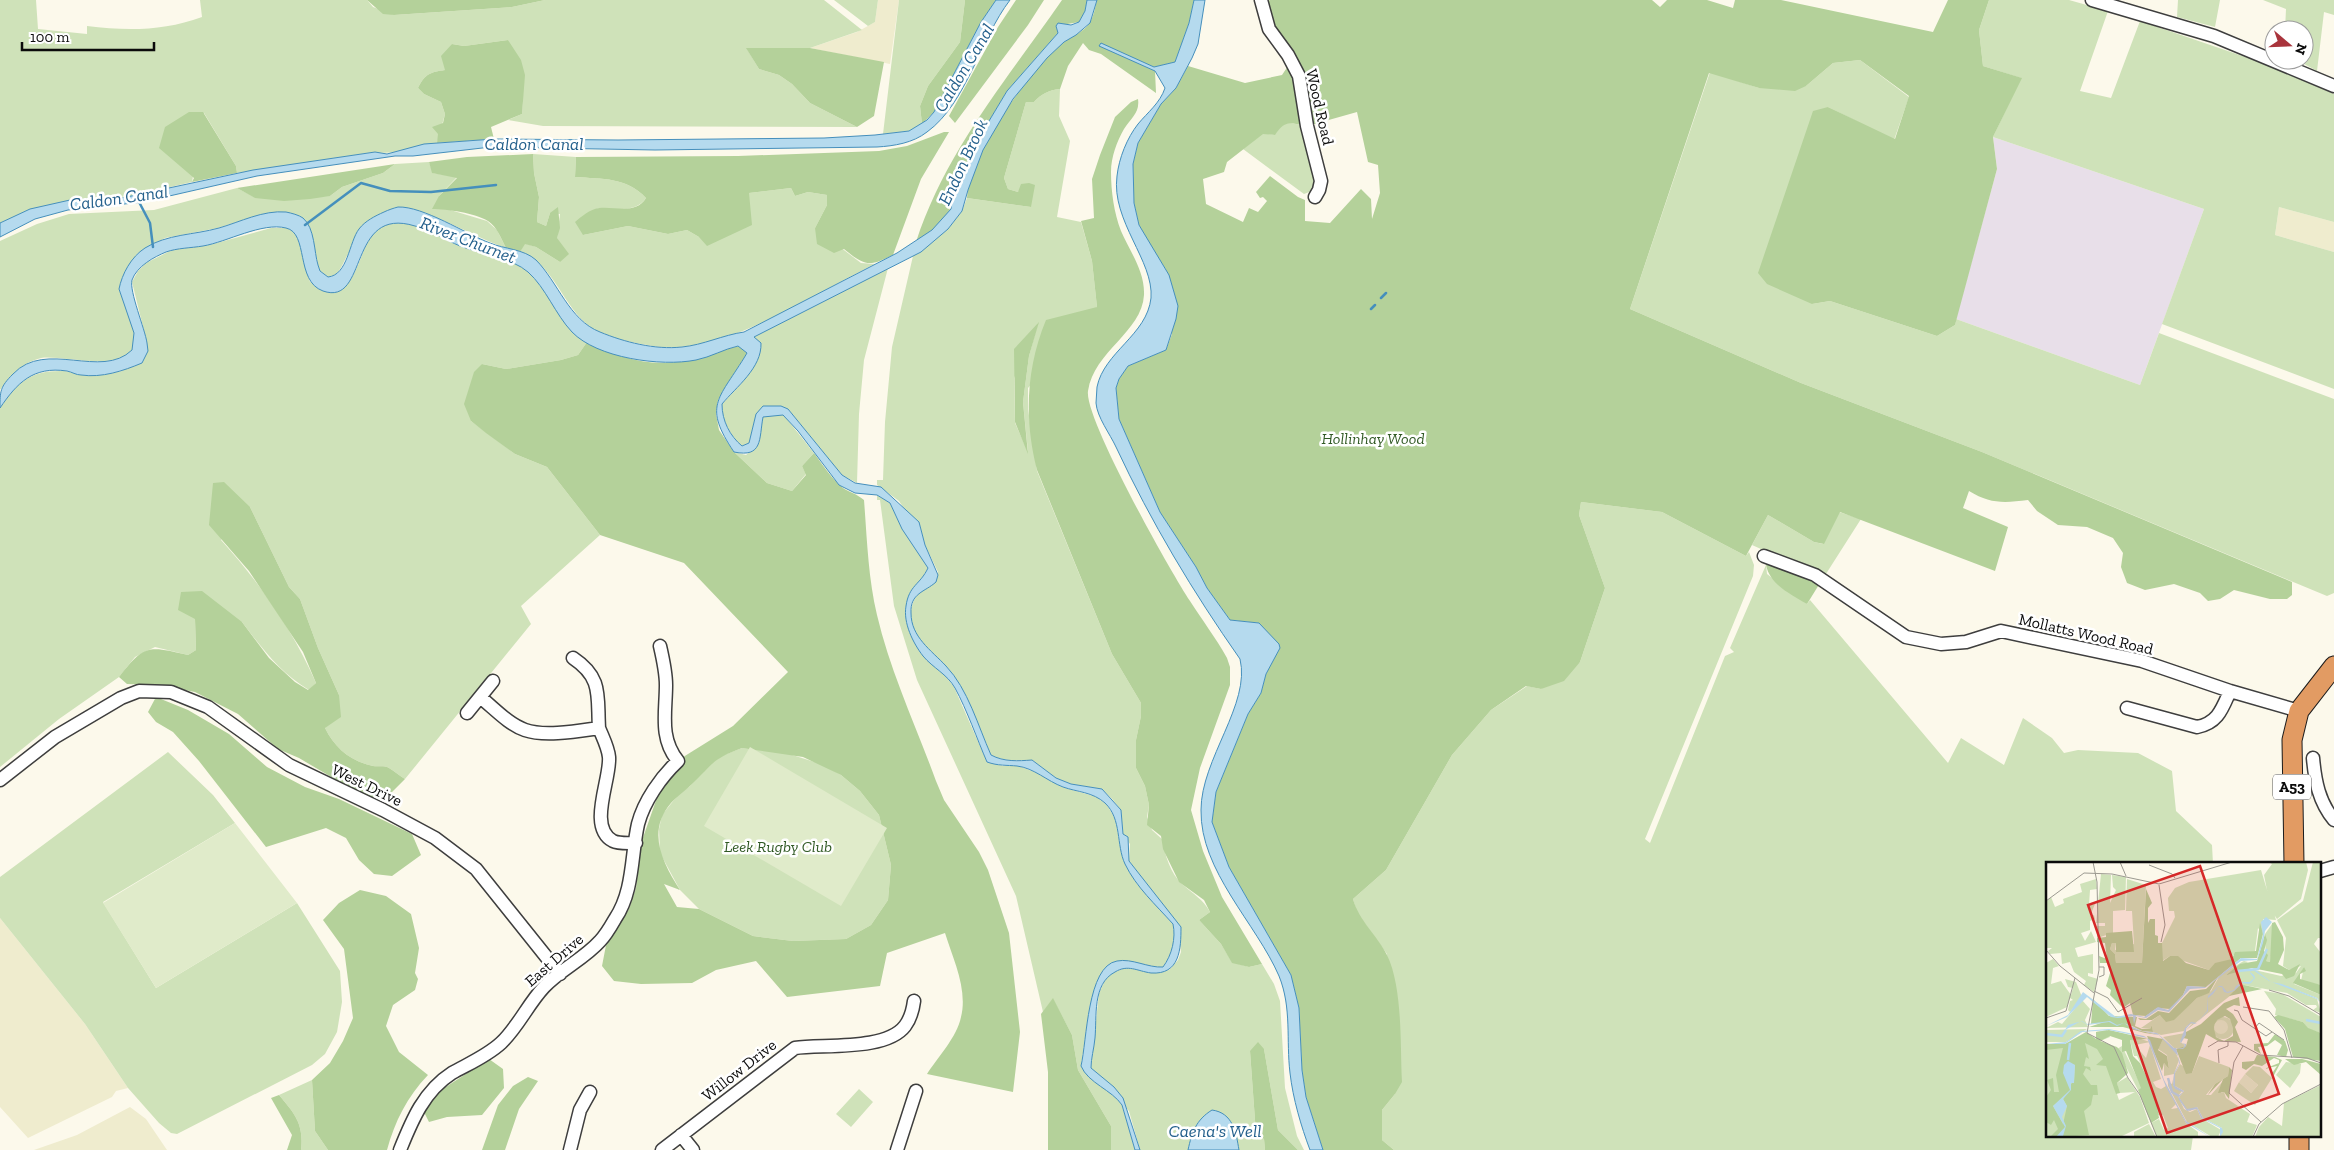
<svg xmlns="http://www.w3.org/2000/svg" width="2334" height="1150" font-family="'Zilla Slab',serif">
<rect width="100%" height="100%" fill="#fcf9eb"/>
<path fill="#e8dfe9" d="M1993 137 2204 209 2140 385 1956 319 1997 169Z"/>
<path fill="#efecce" d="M878 0H899L890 64 810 48 857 32 875 22Z
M2279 207 2334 222V252L2275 235Z
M0 918 85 1024 128 1088 116 1091 112 1097 28 1138 0 1107Z
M130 1107 146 1119 167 1150H34L77 1135Z"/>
<path fill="#cfe2b9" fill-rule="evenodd" d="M0 0H36L38 29 87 34V26C127 31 164 31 202 17L200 0H367L373 7 394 15 512 7 545 0H824L862 30 810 48 747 49 759 69 779 75 792 84 810 103 857 127 543 126 508 120 522 114 523 97 508 40 464 46 452 44 445 70C430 72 425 74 418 88L424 94 441 102 445 114 437 143C415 145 396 156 375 152L237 173 236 166 204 113 192 182 122 198H100L0 224Z
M834 0H878L875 22 868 26Z
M899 0H965L960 42 928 86 920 106 922 124 909 131 883 134Z
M1989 0H2069L2108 11 2080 91 2111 98 2140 21 2263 63 2334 94V222L2279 207 2275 235 2334 252V389L2162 324 2204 209 1993 137 2021 78 1983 66 1979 30Z
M2178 0H2220L2215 27 2177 17Z
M2263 0H2334V15L2324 12 2317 71 2297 60H2304V30H2285L2286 9Z
M1860 60 1909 97 1894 140 1828 107 1812 304 1830 301 1937 336 1955 325 1956 319 2140 385 2159 333 2334 399V593L2327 596 1982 452 1801 383 1630 309 1710 72 1759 88 1806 86 1833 63Z
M1060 89 1059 116 1070 141 1057 217 1081 222 1092 261 1097 307 1028 388V409L1037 471 1112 654 1141 703V716L1136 740V768L1145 786 1149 805 1147 817 1152 830 1163 840C1164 854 1171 874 1182 884 1193 894 1203 899 1210 912L1199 920 1221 944 1232 962 1249 967 1262 964 1274 984 1280 1001 1285 1088 1297 1136 1304 1150H1298L1278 1130 1264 1049 1250 1051 1256 1134 1264 1139 1265 1150H1140L1129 1111 1091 1068 1099 993 1106 978 1114 972 1128 967 1152 973 1169 970 1178 960 1181 952 1177 922 1166 910 1129 861 1130 844 1123 834 1121 810 1112 799 1102 789 1071 784 1056 778 1032 760C1018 760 1004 762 991 755 982 734 974 712 963 692 958 683 953 673 946 666 931 650 904 633 912 606 915 595 921 589 932 585L938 572 925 545 919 522 905 510 899 501 877 485V480H883L885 422 892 347 913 256 948 229 962 211 967 198 1031 207 1020 190 1018 192 1008 189 1004 178 1026 102H1034C1041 94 1049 90 1060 89ZM1038 323 1029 356 1023 402 1028 452 1015 423 1014 378Z
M1288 123 1304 125 1317 177 1312 191 1304 194 1243 149 1263 133 1274 135 1282 125Z
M533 154 576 157 575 177C602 179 627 177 646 198 637 213 613 209 598 208L583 235 628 226 668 234 687 230 699 237 749 193 791 188 795 196 808 192 827 195V205L815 228 861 263 875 264C818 292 744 342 680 347 664 349 647 345 631 342 618 339 600 335 589 326 562 305 554 264 520 252L524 243 536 247 560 262 557 238 560 214 550 213 546 226 537 222 539 197 534 173Z
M429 162 433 173 457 177 439 196 447 209 487 221 497 230 506 248C480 240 417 203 395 208 382 211 357 241 349 253 342 262 341 276 328 277L320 271 318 265 311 231 307 223 303 218 285 212 262 214 218 228 165 238 137 254 119 289C124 304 136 325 135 341 131 376 62 354 41 358 23 362 11 375 0 390V241L37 224 69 214 154 210 237 188 256 198 330 196 342 187 383 173 395 164Z
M391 222C418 220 438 238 462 247 482 254 514 258 529 273 552 295 558 324 587 342L578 355 561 360 506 369 482 364 471 421 515 454 547 467 600 535 521 606 531 624 405 779C400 776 394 771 389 768 384 765 378 767 373 766 350 761 335 748 325 728L339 695 318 648 300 599 289 587 250 507 221 540C259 582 293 630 316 683L309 690C280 673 262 648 242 622L195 619 196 650 188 655 155 647 135 657 119 677 59 719 0 767V408C18 382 30 370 64 371 70 371 76 375 83 375 95 377 110 373 122 371L147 343 132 282 138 271 146 263 172 250 213 244 271 228H288L297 234 310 282 339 290C365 275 358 232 391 222Z
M888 268 864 360 859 414 857 483 842 475 788 409 756 414 749 443 742 446C730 435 722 421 722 404L741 384 753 337Z
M783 414 814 453 802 466 806 474 792 491 767 483 734 452 746 455 758 445 763 416Z
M877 495 890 503 902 529 928 568 905 608 924 656 940 669 954 687 987 762 1003 766H1018L1035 772 1062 787 1097 797 1107 805 1116 820 1119 840 1137 884 1173 924C1176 939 1172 955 1163 967 1147 968 1132 961 1116 961L1090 1004 1081 1066C1093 1081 1112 1090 1122 1105L1135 1150H1111V1126L1078 1070 1072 1035 1053 999 1043 1012 1016 896 917 680 894 606 880 500H877Z
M1581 502 1662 512 1746 556 1749 552 1754 565 1753 576 1645 839 1650 843 1725 656 1734 652 1730 648 1766 565 1767 574 1807 604 1810 600 1948 763 1961 738 2004 765 2023 718 2052 738 2064 753 2078 750 2138 753 2172 771 2176 811 2212 845 2213 864H2048V1136H2193L2191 1150H1394L1382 1140V1110L1395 1094 1387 954 1357 913 1353 899 1386 870 1452 755 1491 710 1527 686 1541 689 1580 662 1605 588 1579 515Z
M1839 512 1861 519 1824 577 1752 545 1768 515 1814 542 1823 544Z
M742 748 786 753 821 764 841 775 860 791 879 815 891 865 888 900 871 925 846 939 793 941 753 936 699 909 680 890 660 853 659 829 662 815 678 795 690 786 705 768 721 756Z
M168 752 213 795 235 823 103 902 156 988 297 903 340 971 342 1002 337 1032 325 1054 312 1065 177 1134 171 1133 159 1123 128 1088 85 1024 0 918V877Z
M312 1080 315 1131 328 1150H301C304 1124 295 1114 279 1095Z
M859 1089 873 1102 851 1127 836 1114Z"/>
<path fill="#b4d19a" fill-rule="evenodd" d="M367 0H545L512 7 394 15 383 14Z
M965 0H996L981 22 934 112 922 124 920 106 928 86 960 42Z
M1016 0H1044L1028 25 955 123 949 116 998 27Z
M1062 0H1087L1085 11 1079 22 1056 26 1058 33 1007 91 980 136 953 196V203L947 215 932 230 916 242C946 150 1008 78 1062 0Z
M1097 0H1194L1189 23 1175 62 1154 67 1101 44 1100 45 1155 71 1156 93 1101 54 1089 50 1083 43 1068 66 1060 89C1049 90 1041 94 1034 102H1026L1004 178 1008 189 1018 192 1021 184 1029 183 1035 185 1031 207 967 198C970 157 1018 88 1046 59 1051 53 1057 47 1063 43 1072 35 1084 33 1090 22 1094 16 1095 7 1097 0Z
M1270 0H1652L1660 7 1667 0H1707L1733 8 1735 0H1781L1933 32 1948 0H1989L1979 30 1983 66 2022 78 1993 137 1997 169 1955 325 1937 336 1830 301 1812 304 1767 284 1758 273 1813 111 1828 107 1895 139 1909 96 1860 60 1833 63 1806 86 1795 91 1759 88 1709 73 1630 309 1801 383 1982 452 2292 582V595L2287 599H2270L2234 590 2220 599 2208 601 2200 593 2174 584 2145 590 2127 583 2121 567 2123 553 2113 538 2087 527 2058 525 2037 511 2028 500C2004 503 1990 504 1969 491L1963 508 2008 527 1995 571 1840 512 1824 544 1814 542 1768 515 1746 556 1662 512 1581 502 1579 515 1605 588 1580 662 1564 681 1541 689 1526 686 1491 710 1452 755 1386 870 1353 899C1359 921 1377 935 1387 955 1403 988 1400 1045 1402 1082L1395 1094 1382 1110V1140L1394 1150H1323L1306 1097 1302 1070 1299 1008 1291 975 1229 867 1212 822 1216 792 1248 714 1261 693 1266 674 1279 648 1259 623 1230 620 1207 588 1196 567 1160 512 1119 419 1116 388 1119 379 1128 366 1166 350 1172 334 1171 283 1165 268 1147 242 1139 225 1134 203 1133 164 1138 143 1161 104 1176 88 1188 66 1245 83 1282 75 1288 66 1292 72 1304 125C1287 123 1285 121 1275 135L1263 134 1227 162 1224 172 1203 179 1206 204 1243 222 1249 208 1258 212 1267 201 1263 197 1260 198 1256 192 1270 176 1298 197 1305 200V221L1330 223 1361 189 1371 199 1372 219 1380 193 1378 165 1368 162 1357 112 1311 125 1304 74 1273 26 1266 2Z
M508 40 521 60 525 75 522 114 491 127 494 139 437 143 438 134 432 127 443 123 445 114 441 102 424 94 418 88C425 74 430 72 445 70L441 56 452 44 464 46Z
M746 48H810L884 62 874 116 857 127 810 103 792 84 779 75 759 69Z
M1138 99C1140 113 1131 118 1124 129 1117 141 1111 157 1111 172 1111 191 1114 213 1121 231 1130 252 1145 271 1144 295 1142 332 1094 351 1088 391 1084 418 1170 571 1190 601 1202 620 1216 638 1227 658L1230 667V685L1200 768 1191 810 1203 851 1222 897 1262 964 1249 967 1232 963 1221 944 1199 920 1210 912 1204 900 1179 882 1163 849 1161 836 1147 825 1149 805 1145 786 1136 768V740L1141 716V703L1112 654 1037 470C1024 420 1026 368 1046 320L1097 307 1092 261 1081 221 1094 218 1092 179 1100 155 1115 117 1131 102Z
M189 112H203L236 166 237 173 192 182 194 178 159 148 165 127Z
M944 132H949L921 179 893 255C869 267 865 266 844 249L834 253 817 244 815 228 827 205V195L808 192 795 196 791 188 749 193 752 225 707 246 699 237 687 230 668 234 628 226 583 235 575 222C581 217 590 209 599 208 615 206 636 215 646 198 627 177 602 179 575 177L576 157 738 156 879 151 907 146Z
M533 154 534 173 539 197 537 222 546 226 550 213 558 207 560 228 557 238 569 254 560 262 536 247 525 244 520 252 506 248C501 238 497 227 488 221 475 213 447 209 432 209L439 196 457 178 432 173 429 162 467 157Z
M395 164 383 173 342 187 330 196 310 199 284 201 255 198 237 188Z
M1039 322 1029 356 1023 402 1028 454 1015 422 1014 349Z
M587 342C613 355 645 366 674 362 695 360 717 351 739 346L747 353 744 358 718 400 716 414 719 430 734 452 767 483 792 491 806 475 802 466 814 453C823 465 831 478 843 488 849 492 857 494 864 500 867 538 868 577 877 615 890 671 916 726 936 781L944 800 979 852 988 870 1009 933 1020 1032 1013 1092 927 1074C938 1057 957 1037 961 1017 968 989 953 959 945 933L887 953 880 986 787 997 756 961 716 970 692 983 641 984 614 981 602 966 607 940 629 909 636 888 638 872 632 869 666 772 680 759 733 726 788 672 684 563 600 535 547 467 515 454 486 433 471 421 464 404 474 372 482 364 506 369 561 360 578 355ZM742 748 803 757 841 775 860 791 879 815 891 865 888 900 871 925 846 939 793 941 753 936 699 909 677 907 664 884 680 890C663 863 646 832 671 803 677 796 684 792 691 785 713 764 712 759 742 748Z
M224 482 250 507 289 587 300 599 318 648 339 695 341 717 325 728C335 748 350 761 373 766 378 767 384 765 389 768 394 771 400 776 405 779L390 794 367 798 299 758 278 749 238 714 195 692 158 685 127 684 119 677C145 644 148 646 188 655L196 650 195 619 178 610 181 592 202 591 242 622 269 658 295 682 308 690 316 683 303 652 249 571 209 525 213 483Z
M1770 561 1820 583 1807 604C1791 594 1770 585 1766 565Z
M156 697 188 710 229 734 267 767 305 787 339 799 412 834 421 855 392 876 374 874 359 860 346 838 326 828 266 847 199 761 173 732 156 722 148 712Z
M360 890 386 896 411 914 419 948 415 973 418 979 415 990 393 1005 386 1026 399 1052 428 1075C407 1097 395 1121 387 1150H328L315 1131 312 1080 330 1063 343 1041 353 1018 344 949 323 920 339 903Z
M1053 998 1072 1035 1078 1070 1111 1126V1150H1048V1072L1041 1014Z
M1258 1042 1264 1049 1278 1130 1298 1150H1265L1264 1139 1256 1134 1250 1051Z
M489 1059 503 1069 504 1088 482 1115 447 1117 429 1122 422 1108 438 1092Z
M528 1077 538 1081 519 1109 505 1150H482L498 1105 513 1086Z
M279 1095C295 1114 304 1124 301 1150H287L292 1135 271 1098Z"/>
<path fill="#e0ebca" d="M750 747 887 828 841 906 704 826Z
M235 823 297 903 156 988 103 903Z"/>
<path fill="#b5daee" stroke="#458fbc" d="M996 0H1010C980 39 967 103 927 132 913 143 894 146 877 147L655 150 491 147 413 156H395L257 176 143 202 68 210 35 219 0 237V223L30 209 70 200 122 198 253 170 375 152 387 154 424 144 494 139 618 140 824 138 875 135 909 131 927 120 934 112 981 22Z
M1087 0H1097L1090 23 1076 35 1064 42 1047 58 1013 99 983 150 968 190 962 211 948 229 921 252 754 337 761 343C762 368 736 387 722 404 722 421 730 436 742 446L749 443 756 414 763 406H781L788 409 842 475 855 483 881 487 919 522 925 545 938 575 936 582C925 592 910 593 911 613 911 637 931 650 946 666 968 689 978 726 991 755 1004 762 1018 761 1032 760L1056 778 1071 784 1102 789 1121 810 1123 834 1128 837 1129 861 1181 927C1181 949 1180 975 1151 973 1137 971 1128 964 1115 972 1092 984 1097 1017 1095 1038 1094 1049 1091 1058 1091 1068L1114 1087 1123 1098 1140 1150H1135L1122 1105C1112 1090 1088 1083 1081 1066 1087 1041 1087 966 1117 961 1132 958 1148 968 1163 967 1172 955 1176 938 1173 924 1156 905 1136 887 1125 864 1116 845 1122 819 1105 803 1093 792 1077 792 1063 787 1047 781 1034 768 1017 766 1007 765 998 766 987 762 977 739 967 710 955 688 947 674 933 668 923 656 913 643 903 623 906 606 909 585 920 585 928 568L902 529 890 503 877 495 855 493 839 485 798 431 783 415 763 417C759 439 763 458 734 452 703 406 718 400 744 358L747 353 738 346C724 349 711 357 696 360 661 367 597 358 572 332 555 314 546 288 528 272 512 258 481 254 460 246 445 240 432 230 415 226 347 205 369 307 323 291 295 281 309 233 286 228 262 222 227 242 203 246 191 248 177 248 166 252 154 257 137 266 132 280 129 291 145 329 147 343L148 351 142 363C123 371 102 378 81 375 76 375 72 372 67 371 33 366 17 383 0 408 0 391 0 387 13 374 46 339 101 380 132 350L134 333 119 289C122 274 131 257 145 248 167 234 194 235 219 228 240 222 263 210 286 212 291 213 299 215 303 218 315 228 314 252 318 265L320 271 328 277C348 275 349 242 359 229 365 221 375 216 384 212 388 210 394 208 398 207 423 206 466 234 490 243 504 249 524 249 536 260 558 282 569 320 600 332 624 342 655 350 682 347 703 345 723 335 744 332L897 253 932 230 951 209 953 196 980 136 1007 91 1058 33 1056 26 1058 23 1071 25 1079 22 1085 11Z
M1194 0H1205L1198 44 1192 58 1176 88 1161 104 1138 143 1133 164 1134 203 1139 225 1169 275 1178 306 1176 319 1166 350 1128 366 1119 379 1116 388 1119 419 1160 512 1196 567 1207 588 1230 620 1259 623 1279 644 1280 648 1266 674 1261 693 1248 714 1216 792 1212 822 1229 867 1291 975 1299 1008 1302 1070 1306 1097 1323 1150H1310C1301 1126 1293 1099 1290 1073 1286 1040 1292 1008 1279 976 1256 923 1200 871 1201 810 1201 759 1251 704 1240 659 1193 592 1151 522 1116 447 1110 434 1097 417 1096 403 1096 398 1097 392 1097 387 1104 352 1147 335 1151 298 1154 261 1111 221 1117 176 1119 158 1127 138 1138 124 1148 112 1160 103 1165 88L1155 71 1099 46 1101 43 1154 67 1175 62 1189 23Z
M1212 1110C1233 1113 1236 1132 1239 1150H1188C1192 1132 1196 1120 1212 1110Z"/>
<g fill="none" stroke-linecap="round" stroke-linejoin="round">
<path stroke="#458fbc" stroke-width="2.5" d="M138 200 150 223 153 247
M305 225 361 183 390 191 431 192 496 185
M1381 298 1386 293
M1371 309 1375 305"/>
<defs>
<path id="minor" d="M1261 0 1269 29 1288 55 1299 76 1307 126 1321 181 1319 190 1315 197
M2092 0 2214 36 2334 86
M1764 556 1815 575 1906 637 1941 644 1966 642 2001 631 2142 661 2230 691 2299 711
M573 658C603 678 597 696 599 728
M480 697C494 708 508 724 525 730 545 737 578 731 599 728 603 738 608 747 609 757 611 779 587 827 613 841 619 844 630 843 636 843
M2127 708 2197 727C2218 723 2222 709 2230 691
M467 713 493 681
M2313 758C2315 781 2319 802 2334 820
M0 780 55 737 121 698 139 691 171 692 208 707 289 765 383 810 435 838 476 869 560 974
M2320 871 2334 867
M681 1135 693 1150
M400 1150C412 1120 424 1091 452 1073 468 1064 487 1056 501 1043 518 1027 528 1004 544 987 561 969 584 959 600 941 606 935 611 926 615 919 634 891 631 855 638 824 644 801 661 777 678 761 659 738 666 712 666 685 666 672 663 659 660 646
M570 1150 580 1110 590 1092
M662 1150 795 1048C823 1044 886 1051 905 1026 911 1018 913 1009 914 1001
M897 1150 916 1091"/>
<path id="highway" d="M2294 864 2292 740 2299 711 2334 666
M2299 1150V1136"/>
</defs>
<use href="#minor" stroke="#3e3e3e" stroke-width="15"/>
<use href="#highway" stroke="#1c1c1c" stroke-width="21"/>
<use href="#minor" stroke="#fff" stroke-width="12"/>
<use href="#highway" stroke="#e29b63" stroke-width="19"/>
</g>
<g text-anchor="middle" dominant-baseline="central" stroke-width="5" stroke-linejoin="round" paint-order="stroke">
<rect fill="#fff" stroke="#545454" stroke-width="1" x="2273" y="774.5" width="38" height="25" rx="4"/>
<g font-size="15" font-weight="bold" fill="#0b0b0b">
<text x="2292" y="787">A53</text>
</g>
<g font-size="16" fill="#0b0b0b" stroke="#fff">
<text transform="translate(1320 107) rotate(77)">Wood Road</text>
<text transform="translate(2086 634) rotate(13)">Mollatts Wood Road</text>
<text transform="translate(367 785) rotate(26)">West Drive</text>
<text transform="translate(554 960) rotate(-41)">East Drive</text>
<text transform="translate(739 1070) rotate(-38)">Willow Drive</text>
</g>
<g font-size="16" font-style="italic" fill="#305924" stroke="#fff">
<text x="1373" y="438">Hollinhay Wood</text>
<text x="778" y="846">Leek Rugby Club</text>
</g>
<g font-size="18" font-style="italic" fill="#24608c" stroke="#fff">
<text transform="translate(964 68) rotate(-59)">Caldon Canal</text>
<text x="534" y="144">Caldon Canal</text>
<text transform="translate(963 162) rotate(-65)">Endon Brook</text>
<text transform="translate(119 198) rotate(-8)">Caldon Canal</text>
<text transform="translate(468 240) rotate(21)">River Churnet</text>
<text x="1215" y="1131">Caena's Well</text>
</g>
</g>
<g transform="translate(2046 862)">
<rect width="275" height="275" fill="#fcf9eb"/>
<path d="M223 0H260L262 8 255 37 231 57 225 48 218 13 226 2ZM267 0H275V76H272L268 82 275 91V123L255 119 258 105 248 122 275 133V141L271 136 234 122 271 137 275 151 267 148 271 145 270 143H260L241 131 198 123 139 169 147 161 141 164 138 169 115 173 107 170 106 163 104 167 95 166 114 153 124 157 131 154 151 136 165 129 174 113 196 100 198 99 202 100 181 112 200 106 235 114 250 111 255 104 243 108 237 104 240 76 231 58 257 39ZM215 8 230 58 217 57V72L212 66 209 89 187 93 186 97 163 108 124 94 116 99V81L129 55 128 49H123L122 36 129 26 143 20ZM55 12 65 13 64 41 70 28 67 25 66 13 80 15 79 48 67 49V71L51 76V64H59V61H50ZM50 17 51 27 44 28 43 43 49 42 44 54 48 53 49 57 44 59V68L35 71 39 79 45 69 50 80 29 86 32 95 47 92V112L42 111V114L52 117 48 130 38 123 40 119 28 110 24 100 16 102 15 91 4 92 2 89 6 86H0V40L5 35 9 45 18 41 17 37 36 30 34 22ZM81 17 100 23 96 101H70L69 92 64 87 66 81H70L69 88 88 82 86 49H80ZM226 62V87L224 100 220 99 219 72ZM7 97 13 104 7 106 5 122 15 119 25 133 27 126 22 125 19 117 30 120 36 135 24 150 22 148 24 139 27 138 24 136 21 145 0 155V101ZM218 129 236 132 275 155V171L262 167 257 160 229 153 230 147ZM36 138 44 147 39 158 42 165 0 166 12 160 16 162ZM166 166a11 11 0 1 1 22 0a11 11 0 1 1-22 0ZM41 167 20 180H0V168ZM61 168 64 175 54 179 68 185 66 217 73 238 89 230 73 231 71 221 81 215 94 235 103 261 74 275H0V182H19L41 172 50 177V170ZM139 171 134 180 139 183 136 187 128 186 117 175ZM92 176 104 180 89 183 100 196 104 183 115 217 107 220 110 225 115 227 120 224 130 242 125 247 132 246 140 261 152 270V275H111L105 261 113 257 118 268 122 266 117 253H112L109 232 91 194H88L84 178ZM117 177 128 187 133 198 128 212 118 214V201L123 207 121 193 112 187ZM76 184 96 226 92 228 71 187ZM153 194 183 205 182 214 169 222 160 233H165L178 218 175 231 178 230 180 236 204 252 201 260 211 263 206 275H174L176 266 157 256 151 245 144 249 139 246 133 235 138 229 129 224V211L134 202 146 211ZM240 200 255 202 254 211 244 226 230 213ZM207 204 214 205 226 216 209 243 188 229 193 220 205 231 212 223 199 212ZM128 213 127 223 136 229 132 234 138 247 144 250 151 247 155 256 175 268 172 275H166L141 260 122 224V220L126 222ZM275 223V275H209L213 265 222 255 236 264 238 241ZM103 262 110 275H88V270Z" fill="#cfe2b9"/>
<path d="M100 27 106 41 102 46V61L104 57H109V73L112 74V81H116L117 99 124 94H132L140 101 163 108 169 101 186 97 189 90 210 89 214 61 217 72 211 96H195L160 125 141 124 137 133 124 147 111 146 100 154 87 153 84 141 77 146 64 133 65 128 60 124 65 108 63 101H54L53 94 61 97 59 81 51 80V76L60 75V71L86 69 88 90H70V81H66L64 87 69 92 70 101H96ZM229 60 237 75 238 88 232 102 243 108 254 102 248 114 240 117 236 112 206 106 180 113 194 102 211 99 219 72 221 78 218 89 222 93 220 99 224 100 226 61ZM258 105 260 109 254 112V117L275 123V133L247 121ZM172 115 163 131 151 136 128 158 120 160 114 153 106 158H94L92 156 100 157 112 149 123 151 144 129 160 127ZM198 123 216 127 183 134 193 124ZM193 135 194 144 188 143 180 147 187 152 192 160 189 165 195 180 172 179 160 172 146 211 140 212 130 187 140 184 142 177 137 176 140 170 155 162 178 141ZM179 154 184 157 187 166V174L178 179 170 175 168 167 171 158ZM47 137 63 154 91 155 89 164 96 167H104L106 163 107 170 96 169 86 164 83 165 95 169 113 173 99 171 77 165H43L55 161 45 162ZM232 153 257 160 262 166 275 171V199L247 195 239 167 228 155ZM63 168 102 177 84 178 87 194 94 201 109 232 113 256 105 261 92 228 95 226 80 189 76 190V178L64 174 54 179 71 185 76 191 82 211 71 221 74 231 70 232 60 204 50 203 57 197 51 187 39 181 43 197 40 195 38 204 44 205 45 209 40 206 37 212 45 223H51L52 233H47L45 243 38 249 43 273 16 275 19 265 14 274 4 275 12 267 8 258 5 263 0 260V235L5 228 1 218 7 216 8 230H13L10 213 17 186 0 188V182H19L40 170 50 177V170ZM20 201 29 203 28 219 23 224 18 211ZM20 233 17 237 21 244 17 262 7 244ZM229 172 239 179 242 188 240 195 231 193 236 183 229 178 221 184 212 185 215 192 208 188V182L222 181ZM101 174 117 177 112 188 121 194 123 207 118 201 116 209ZM211 193 229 195 236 198 228 213H225L231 204 218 207 233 201V198L228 196 216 204 208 202 200 208 196 206V200L208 199ZM239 197H256L275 202V213L260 200 248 203ZM183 205 186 208 183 237 178 230 172 231 177 217 161 234 169 222 182 214Z" fill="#b4d19a" fill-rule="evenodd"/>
<path d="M168 165a7 7 0 1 1 14 0a7 7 0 1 1-14 0ZM199 212 212 223 205 231 193 220Z" fill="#e0ebca"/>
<path d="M220 55 226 60 219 69 217 81 211 98 195 99 159 126 144 127 123 150 112 148 100 156 90 154 88 162 87 154 72 156 65 155 41 135 21 155 0 164 22 153 37 130 70 155 85 152 98 155 112 145 122 148 137 133 141 124 160 125 195 96 211 97 217 73 215 60ZM206 108 211 109 225 120 236 122 271 136 275 142 271 137 223 119 207 108 204 110 208 113 209 116 205 121 203 122 196 121 188 129 182 131 178 130 176 125H172L167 132 162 136V149L151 161 148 162 145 161 140 167V173L135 181 140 182V184L137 187 130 186 134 201 129 211V224L138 229 133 235 141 247 151 245 157 256 176 266 177 270 174 275V266L155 256 151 247 141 249 133 238 132 234 137 230 129 227 127 223 128 211 133 202 132 194 113 173 87 167 78 161 71 164 63 160 42 163 35 159 19 168 22 163 36 159 41 162 64 159 71 163 78 161 96 169 111 171 128 186H137L139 183 134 180 139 166 145 160 151 161 161 149 162 134 173 124H176L181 130 188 128 190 124 197 120H204L208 116 204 111ZM63 167 98 174 104 178 118 218 140 259 164 275 140 261 120 225 101 176 63 168 36 170 19 182H0L20 180 35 169ZM22 199 29 203 28 221H25V228L17 237 21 244 16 255 20 264 17 274 10 275 19 265 7 244 24 228 17 211 18 203Z" fill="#b5daee"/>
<path fill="none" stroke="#b5daee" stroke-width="2.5" d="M191 109 212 107 221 87M260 158 275 161M0 172 16 174 20 168M22 198 24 181M122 216 126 230 133 234"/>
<path fill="none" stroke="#9c9a91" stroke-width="1" d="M47 0 51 20 53 108 41 171 68 185 82 216 94 233 111 275M74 0 80 14M103 3 126 12 129 16M113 23 119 63 115 80M0 39 38 11 66 12 113 22 186 0M0 88 14 104 48 131M53 115 58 113V105H53M223 128 243 134 275 153M48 129 62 136 72 150 96 136M197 145 223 149 238 168 246 196M188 148 192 149 196 158 220 174 226 170M0 156 20 149 29 116M209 166 213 161 238 178M197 184 188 200 183 231 215 260M162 185 172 179 190 180 214 193 261 196 275 201M173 201 172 188 182 184V180M207 275 213 262 236 242 275 222"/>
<path fill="#d62828" fill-opacity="0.15" stroke="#d62828" stroke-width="2.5" d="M154 4 233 232 121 271 42 43Z"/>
<rect width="275" height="275" fill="none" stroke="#0b0b0b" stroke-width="2.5"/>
</g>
<g transform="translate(2289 45) rotate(109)"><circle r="24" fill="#ffffff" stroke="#9d9d9d"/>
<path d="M0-4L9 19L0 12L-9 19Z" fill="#a9343c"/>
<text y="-8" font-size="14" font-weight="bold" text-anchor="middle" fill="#0b0b0b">N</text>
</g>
<path d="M22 42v8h132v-8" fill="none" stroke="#0b0b0b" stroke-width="2.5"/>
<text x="30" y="42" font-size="15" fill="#0b0b0b" stroke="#ffffff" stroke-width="4" paint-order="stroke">100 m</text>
</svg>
